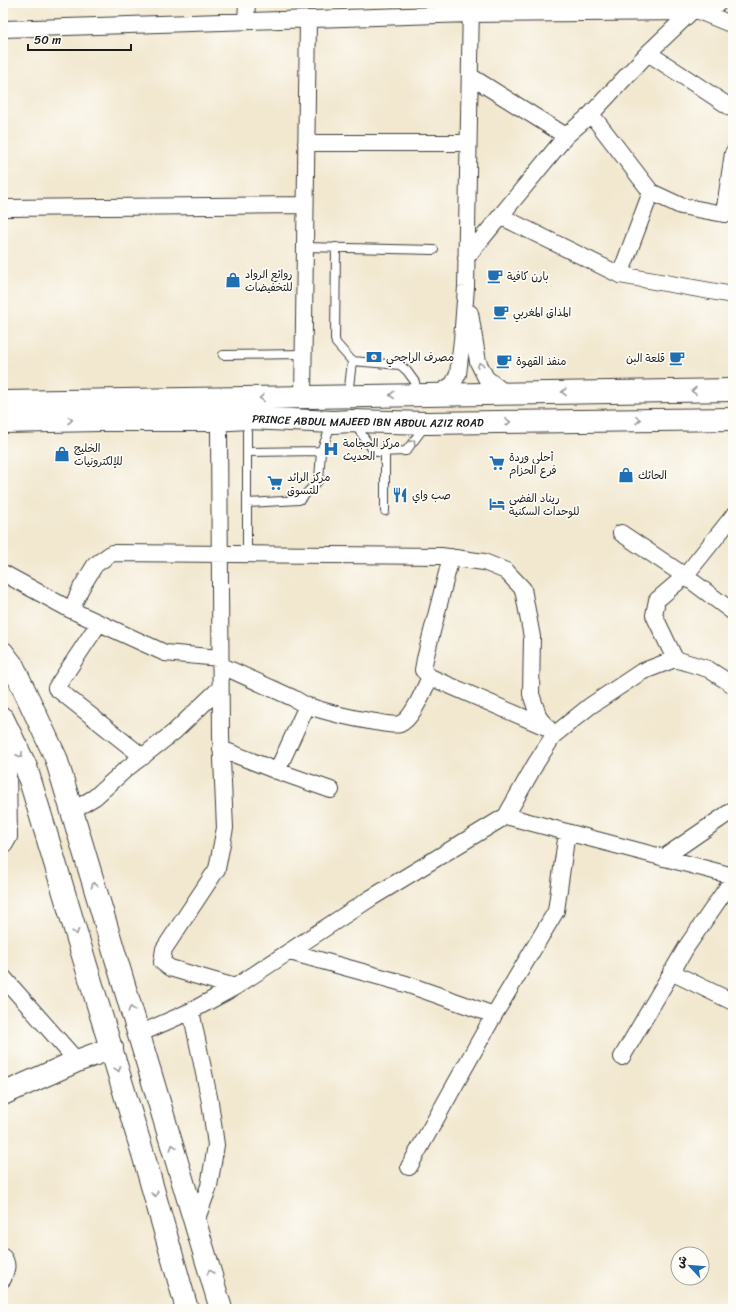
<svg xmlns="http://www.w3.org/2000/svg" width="736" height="1312" font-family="Sriracha,'Playpen Sans Arabic',sans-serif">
<rect width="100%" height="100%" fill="#fdfcf7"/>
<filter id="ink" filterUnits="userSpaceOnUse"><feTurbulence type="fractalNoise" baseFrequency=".025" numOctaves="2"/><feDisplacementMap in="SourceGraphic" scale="8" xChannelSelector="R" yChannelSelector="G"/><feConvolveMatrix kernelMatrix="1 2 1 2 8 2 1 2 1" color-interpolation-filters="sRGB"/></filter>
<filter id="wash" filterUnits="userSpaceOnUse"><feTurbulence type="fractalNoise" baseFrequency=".012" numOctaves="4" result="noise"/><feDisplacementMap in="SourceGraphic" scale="16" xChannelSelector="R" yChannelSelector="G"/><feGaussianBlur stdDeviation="0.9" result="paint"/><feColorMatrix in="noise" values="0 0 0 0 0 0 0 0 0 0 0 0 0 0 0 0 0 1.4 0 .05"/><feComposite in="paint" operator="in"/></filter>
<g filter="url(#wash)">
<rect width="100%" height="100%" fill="#f2e8d0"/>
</g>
<g filter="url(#ink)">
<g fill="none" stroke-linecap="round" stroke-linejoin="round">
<defs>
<path id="lane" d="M305 247 434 250
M336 247 335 339 336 343 352 361 400 365 407 371 415 382 417 395
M223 355 304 354
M348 396 352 361
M355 425 373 450 377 452 406 451 425 426
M248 452 321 451
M247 503 299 500 301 499 319 480 321 451 332 423
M385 511V451
M247 554V432"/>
<path id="street" d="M696 10 733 25
M246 21 247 3
M3 29 470 14 691 12V3
M648 53 733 109
M470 76 566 136
M591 114 651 192 681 206 724 214H733
M306 143H468
M3 208 305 205
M724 214 733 153
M500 216 620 275 733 295
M466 258 566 136 591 114 648 53 691 12 719 3
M620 275 651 192
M470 313 478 362 486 378 505 393
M437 395 453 384 458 374 462 340 466 287 471 4
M303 397 308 19
M219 432 221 736 225 828 217 869 164 949 162 962 170 968 235 987
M621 533 685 576 733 612
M451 557 425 659 423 670 430 677 548 728
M3 573 71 610 165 653 220 658
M71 610 81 588 95 565 112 553 441 556 484 562 506 571 523 589 532 637 531 694 539 718 554 735
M99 623 56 688 143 757
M675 659 654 615 657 600 685 576 733 516
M220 665 293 698 305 705V710L277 771
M305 705C329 713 350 718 375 722 382 723 393 726 400 724 413 719 424 689 430 677
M221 749 277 771 331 790
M3 759 8 768 9 837 5 844 3 845
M72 811 95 797 125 770 174 732 220 688
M506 816 536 763 554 735 590 706 641 672 675 659 708 669 733 685
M663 858 733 810
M290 952 406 984 494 1015
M671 972 733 1002
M3 977 77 1061
M191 1011 210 1102 216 1145 209 1186 196 1221
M139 1034 191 1011 235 987 371 898 506 816 733 876
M622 1057 687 946 733 879
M409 1167 494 1015 556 911 567 832
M3 1257C9 1264 6 1271 3 1279"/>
<path id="secondary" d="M3 653 13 666 56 758 221 1309
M3 719 26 767 143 1154 187 1309
M3 1094 77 1061 112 1048"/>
<g id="primary">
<path d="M3 402 733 390"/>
<path id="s1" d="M3 422 98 420H215L247 418 333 422 352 421 427 423 733 419"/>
</g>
</defs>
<use href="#lane" stroke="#3c3b37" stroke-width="10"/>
<use href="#street" stroke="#3c3b37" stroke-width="18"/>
<use href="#secondary" stroke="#3c3b37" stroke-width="24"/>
<use href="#primary" stroke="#3c3b37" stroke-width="24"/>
<use href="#lane" stroke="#fff" stroke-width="8"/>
<use href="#street" stroke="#fff" stroke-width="16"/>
<use href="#secondary" stroke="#fff" stroke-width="22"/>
<use href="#primary" stroke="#fff" stroke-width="22"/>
</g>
<defs><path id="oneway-chevron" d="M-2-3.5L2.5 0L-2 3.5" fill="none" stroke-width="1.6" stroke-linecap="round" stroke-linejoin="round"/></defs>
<g stroke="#999">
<use href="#oneway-chevron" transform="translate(480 365) rotate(-110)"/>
<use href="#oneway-chevron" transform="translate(694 391) rotate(179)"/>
<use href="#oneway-chevron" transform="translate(564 392) rotate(179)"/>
<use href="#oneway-chevron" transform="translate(392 395) rotate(179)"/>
<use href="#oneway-chevron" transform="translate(262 398) rotate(179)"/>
<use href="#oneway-chevron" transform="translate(70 420) rotate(-1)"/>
<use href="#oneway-chevron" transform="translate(638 420) rotate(-1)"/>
<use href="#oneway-chevron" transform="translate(508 422) rotate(-1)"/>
<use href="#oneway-chevron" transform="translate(413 442) rotate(-55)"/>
<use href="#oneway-chevron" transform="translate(20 755) rotate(64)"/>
<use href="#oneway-chevron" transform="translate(94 885) rotate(-107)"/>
<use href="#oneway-chevron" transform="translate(76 932) rotate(73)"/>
<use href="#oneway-chevron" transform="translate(131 1009) rotate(-107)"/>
<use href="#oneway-chevron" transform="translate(118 1069) rotate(73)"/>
<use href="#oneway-chevron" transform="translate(173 1147) rotate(-107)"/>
<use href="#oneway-chevron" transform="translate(155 1194) rotate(74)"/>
<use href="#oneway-chevron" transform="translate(210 1272) rotate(-106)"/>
</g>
</g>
<defs>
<symbol id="cafe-bare" viewBox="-9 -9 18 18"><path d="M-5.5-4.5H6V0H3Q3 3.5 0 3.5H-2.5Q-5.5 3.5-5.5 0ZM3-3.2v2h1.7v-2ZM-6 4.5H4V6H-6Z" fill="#1f6fb2" stroke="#fdfcf7" stroke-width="2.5" paint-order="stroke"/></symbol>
<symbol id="shop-bare" viewBox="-9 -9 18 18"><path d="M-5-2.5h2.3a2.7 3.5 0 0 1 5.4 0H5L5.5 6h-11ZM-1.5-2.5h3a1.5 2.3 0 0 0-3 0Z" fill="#1f6fb2" stroke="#fdfcf7" stroke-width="2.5" paint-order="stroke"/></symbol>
<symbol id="bank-bare" viewBox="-9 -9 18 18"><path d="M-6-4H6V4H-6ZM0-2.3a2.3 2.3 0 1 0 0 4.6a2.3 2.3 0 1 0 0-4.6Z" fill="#1f6fb2" stroke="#fdfcf7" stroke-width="2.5" paint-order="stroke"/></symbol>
<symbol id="hospital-bare" viewBox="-9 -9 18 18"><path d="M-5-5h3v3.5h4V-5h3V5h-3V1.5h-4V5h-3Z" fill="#1f6fb2" stroke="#fdfcf7" stroke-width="2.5" paint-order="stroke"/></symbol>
<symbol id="supermarket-bare" viewBox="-9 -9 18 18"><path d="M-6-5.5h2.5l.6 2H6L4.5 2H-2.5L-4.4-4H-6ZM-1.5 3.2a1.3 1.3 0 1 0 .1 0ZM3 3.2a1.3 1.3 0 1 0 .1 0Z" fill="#1f6fb2" stroke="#fdfcf7" stroke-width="2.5" paint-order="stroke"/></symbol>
<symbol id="restaurant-bare" viewBox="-9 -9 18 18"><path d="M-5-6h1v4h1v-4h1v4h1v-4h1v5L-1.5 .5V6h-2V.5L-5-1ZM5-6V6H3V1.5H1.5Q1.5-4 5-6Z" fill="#1f6fb2" stroke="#fdfcf7" stroke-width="2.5" paint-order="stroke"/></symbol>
<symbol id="hotel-bare" viewBox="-9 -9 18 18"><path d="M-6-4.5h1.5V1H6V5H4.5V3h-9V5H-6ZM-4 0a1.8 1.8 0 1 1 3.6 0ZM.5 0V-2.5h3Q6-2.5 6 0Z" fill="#1f6fb2" stroke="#fdfcf7" stroke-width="2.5" paint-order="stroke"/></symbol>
</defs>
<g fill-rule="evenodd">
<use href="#cafe-bare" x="484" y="265" width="22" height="22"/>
<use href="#shop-bare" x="222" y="269" width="22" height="22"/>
<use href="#cafe-bare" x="490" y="301" width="22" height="22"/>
<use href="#bank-bare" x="363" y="346" width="22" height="22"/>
<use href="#cafe-bare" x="666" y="347" width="22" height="22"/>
<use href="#cafe-bare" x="493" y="350" width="22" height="22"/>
<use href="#hospital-bare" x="320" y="438" width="22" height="22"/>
<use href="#shop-bare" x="51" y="443" width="22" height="22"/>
<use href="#supermarket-bare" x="486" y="452" width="22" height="22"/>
<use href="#shop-bare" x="615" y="464" width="22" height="22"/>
<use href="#supermarket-bare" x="264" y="472" width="22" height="22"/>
<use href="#restaurant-bare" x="389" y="484" width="22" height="22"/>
<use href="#hotel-bare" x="486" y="493" width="22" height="22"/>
</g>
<g text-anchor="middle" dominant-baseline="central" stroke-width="3.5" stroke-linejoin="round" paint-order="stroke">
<g font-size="11" fill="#1c1c1c" stroke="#fdfcf7" text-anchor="start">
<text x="245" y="274">روائع الرواد<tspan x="245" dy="13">للتخفيضات</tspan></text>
<text x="507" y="276">بارن كافية</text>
<text x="513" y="312">المذاق المغربي</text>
<text x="386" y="357">مصرف الراجحي</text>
<text x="665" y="358" text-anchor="end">قلعة البن</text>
<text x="516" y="361">منفذ القهوة</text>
<text x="343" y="443">مركز الحجامة<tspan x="343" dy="13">الحديث</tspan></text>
<text x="74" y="448">الخليج<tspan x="74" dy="13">للإلكترونيات</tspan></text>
<text x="509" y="457">أحلى وردة<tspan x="509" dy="13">فرع الحزام</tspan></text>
<text x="638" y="475">الحائك</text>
<text x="287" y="477">مركز الرائد<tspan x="287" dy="13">للتسوق</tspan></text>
<text x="412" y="495">صب واي</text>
<text x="509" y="498">ريناد الفضي<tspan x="509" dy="13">للوحدات السكنية</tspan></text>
</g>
<g font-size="11" fill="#1c1c1c" stroke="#fdfcf7">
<text stroke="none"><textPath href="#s1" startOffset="365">PRINCE ABDUL MAJEED IBN ABDUL AZIZ ROAD</textPath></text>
</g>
</g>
<rect width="736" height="1312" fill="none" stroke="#fdfcf7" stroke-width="16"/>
<g transform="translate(690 1266) rotate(296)"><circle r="19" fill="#fdfcf7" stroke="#a3a29f"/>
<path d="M0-3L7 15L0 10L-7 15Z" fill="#1f6fb2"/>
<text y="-6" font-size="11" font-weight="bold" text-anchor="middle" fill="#1c1c1c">ش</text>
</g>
<path d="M28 44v6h103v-6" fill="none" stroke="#1c1c1c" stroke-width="2"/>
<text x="34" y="44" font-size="12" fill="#1c1c1c" stroke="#fdfcf7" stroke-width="3" paint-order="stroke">50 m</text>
</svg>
